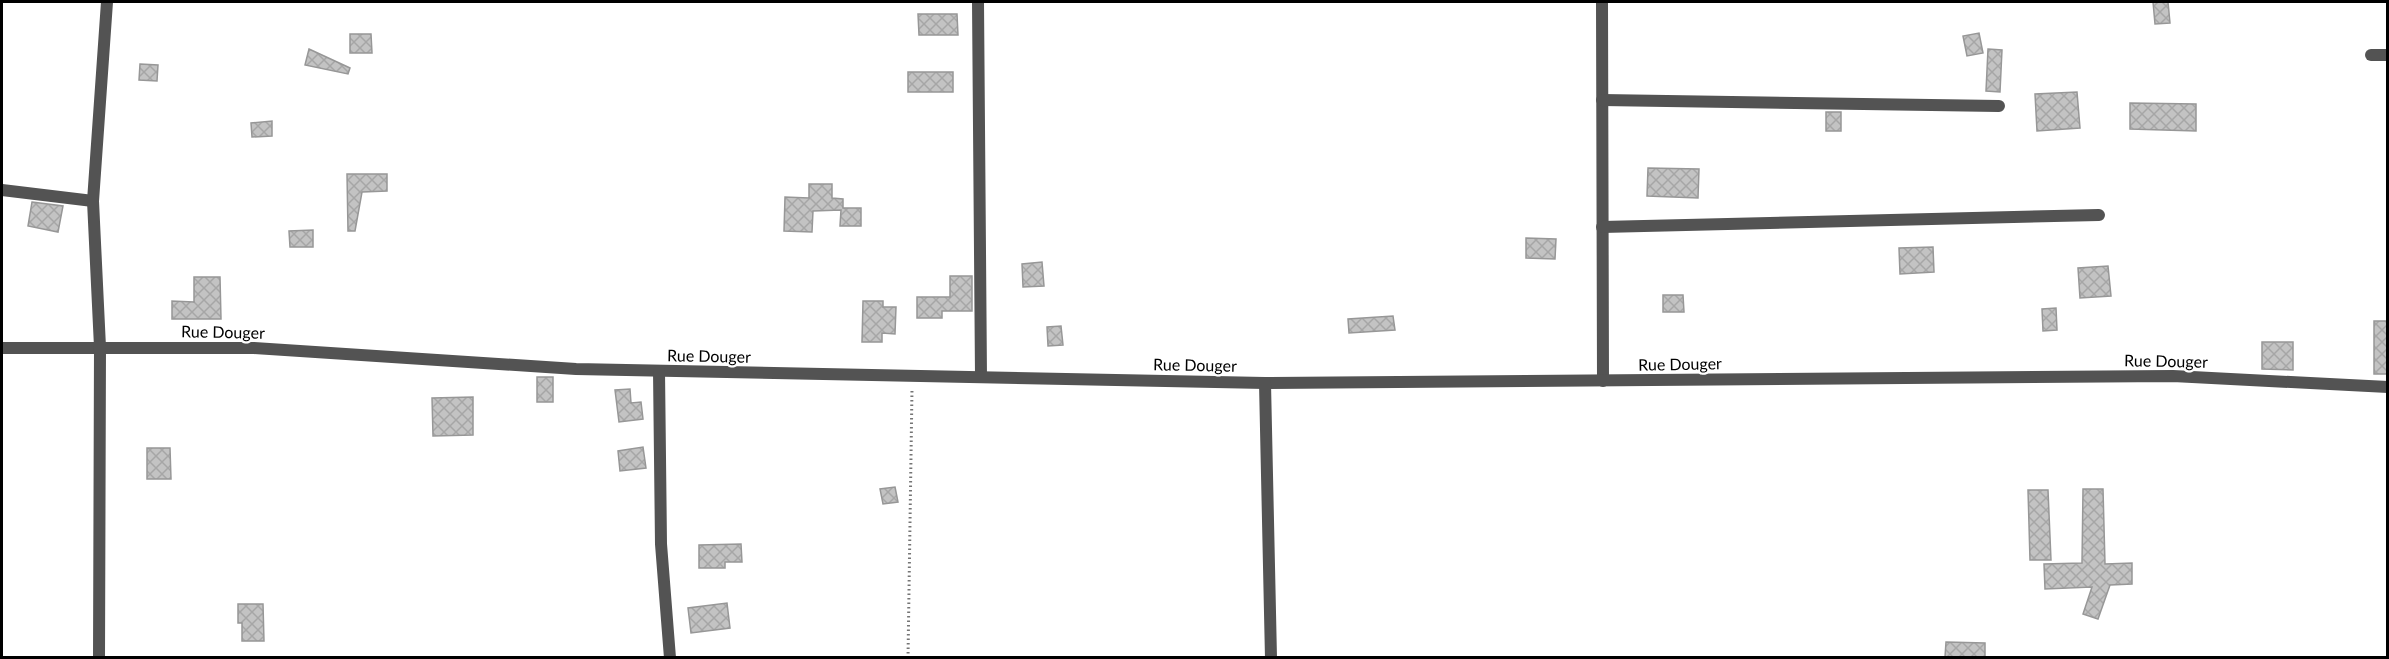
<svg xmlns="http://www.w3.org/2000/svg" width="2389" height="659" font-family="Lato,sans-serif">
	<style>
		.building { fill: url(#building-cross-hatch); stroke: #979797; stroke-width: 1.5 }
		.lines { fill: none; stroke-linecap: round; stroke-linejoin: round }
		.path { stroke: #757575; stroke-width: 3; stroke-dasharray: 1.5 3; stroke-linecap: butt }
		.minor { stroke: #535353; stroke-width: 12 }
		.labels { text-anchor: middle; stroke-width: 4.5; stroke-linejoin: round; paint-order: stroke }
		.street-label { font-size: 16px; fill: #000; stroke: #fff }
	</style>
	<defs>
		<pattern id="building-cross-hatch" width="8" height="8" patternUnits="userSpaceOnUse" patternTransform="scale(1.5)"><rect width="8" height="8" fill="#c3c3c3"/><path d="M0 0l8 8M0 8l8-8" fill="none" stroke="#a6a6a6"/></pattern>
	</defs>
	<rect width="100%" height="100%" fill="#fff"/>
	<g class="building">
		<polygon points="2153,2 2168,2 2170,23 2155,24"/>
		<polygon points="918,14 957,14 958,35 919,35"/>
		<polygon points="1979,33 1983,53 1967,56 1963,36"/>
		<polygon points="350,34 371,34 372,53 350,53"/>
		<polygon points="309,49 350,68 348,74 305,65"/>
		<polygon points="1988,49 2002,50 2000,92 1986,91"/>
		<polygon points="140,64 158,65 157,81 139,80"/>
		<rect x="908" y="72" width="45" height="20"/>
		<polygon points="2077,92 2080,128 2037,131 2035,94"/>
		<polygon points="2130,103 2196,104 2196,131 2130,129"/>
		<rect x="1826" y="112" width="15" height="19"/>
		<polygon points="272,121 272,136 252,137 251,123"/>
		<polygon points="1648,168 1699,169 1698,198 1647,196"/>
		<polygon points="347,174 387,174 387,191 362,192 355,231 348,231"/>
		<polygon points="809,184 832,184 832,198 843,199 843,208 861,208 861,226 840,226 841,210 813,211 812,232 784,231 785,197 809,198"/>
		<polygon points="32,202 63,206 58,232 28,226"/>
		<polygon points="313,230 313,247 290,247 289,231"/>
		<polygon points="1526,238 1556,239 1555,259 1526,258"/>
		<polygon points="1933,247 1934,272 1900,274 1899,248"/>
		<polygon points="1042,262 1044,286 1023,287 1022,264"/>
		<polygon points="2108,266 2111,296 2080,298 2078,268"/>
		<polygon points="950,276 972,276 972,311 942,311 942,318 917,318 917,297 950,297"/>
		<polygon points="194,277 220,277 221,319 172,319 172,301 194,302"/>
		<polygon points="1663,295 1683,295 1684,312 1663,312"/>
		<polygon points="863,301 883,301 883,307 896,307 895,334 882,333 882,342 862,342"/>
		<polygon points="2056,308 2057,330 2043,331 2042,309"/>
		<polygon points="1393,316 1395,330 1349,333 1348,319"/>
		<rect x="2374" y="321" width="14" height="53"/>
		<polygon points="1061,326 1063,345 1048,346 1047,327"/>
		<polygon points="2262,342 2293,342 2293,370 2262,369"/>
		<rect x="537" y="377" width="16" height="25"/>
		<polygon points="630,389 631,403 641,402 643,419 619,422 615,390"/>
		<polygon points="473,397 473,435 433,436 432,398"/>
		<polygon points="643,447 646,468 620,471 618,451"/>
		<polygon points="147,448 170,448 171,479 147,479"/>
		<polygon points="895,487 898,502 883,504 880,489"/>
		<polygon points="2083,489 2103,489 2105,564 2132,563 2132,584 2110,585 2098,619 2083,614 2092,587 2045,589 2044,564 2082,563"/>
		<polygon points="2028,490 2048,490 2051,560 2030,560"/>
		<polygon points="741,544 742,562 725,562 725,568 699,568 699,545"/>
		<polygon points="727,603 730,628 691,633 688,608"/>
		<polygon points="238,604 263,604 264,641 242,641 242,623 238,623"/>
		<polygon points="1946,642 1985,643 1985,657 1945,657"/>
	</g>
	<g class="lines">
		<polyline class="path" points="908,658 912,389"/>
		<g class="minor">
			<polyline points="978,2 981,377"/>
			<polyline points="1602,2 1603,381"/>
			<polyline points="2371,55 2388,55"/>
			<polyline points="1602,100 1999,106"/>
			<polyline points="2,190 93,201"/>
			<polyline points="1602,227 2099,215"/>
			<polyline points="2,348 254,348 576,369 1265,383 2173,376 2388,387"/>
			<polyline points="659,371 661,544 670,658"/>
			<polyline points="1265,383 1271,658"/>
			<polyline points="99,658 100,347 93,201 107,2"/>
		</g>
	</g>
	<g class="labels">
		<g class="street-label">
			<text transform="translate(223 332) rotate(1)" y="6">Rue Douger</text>
			<text transform="translate(709 356) rotate(1)" y="6">Rue Douger</text>
			<text transform="translate(2166 361) rotate(1)" y="6">Rue Douger</text>
			<text transform="translate(1680 364) rotate(-1)" y="6">Rue Douger</text>
			<text transform="translate(1195 365) rotate(1)" y="6">Rue Douger</text>
		</g>
	</g>
	<rect width="2389" height="659" fill="none" stroke="#000000" stroke-width="6"/>
</svg>
